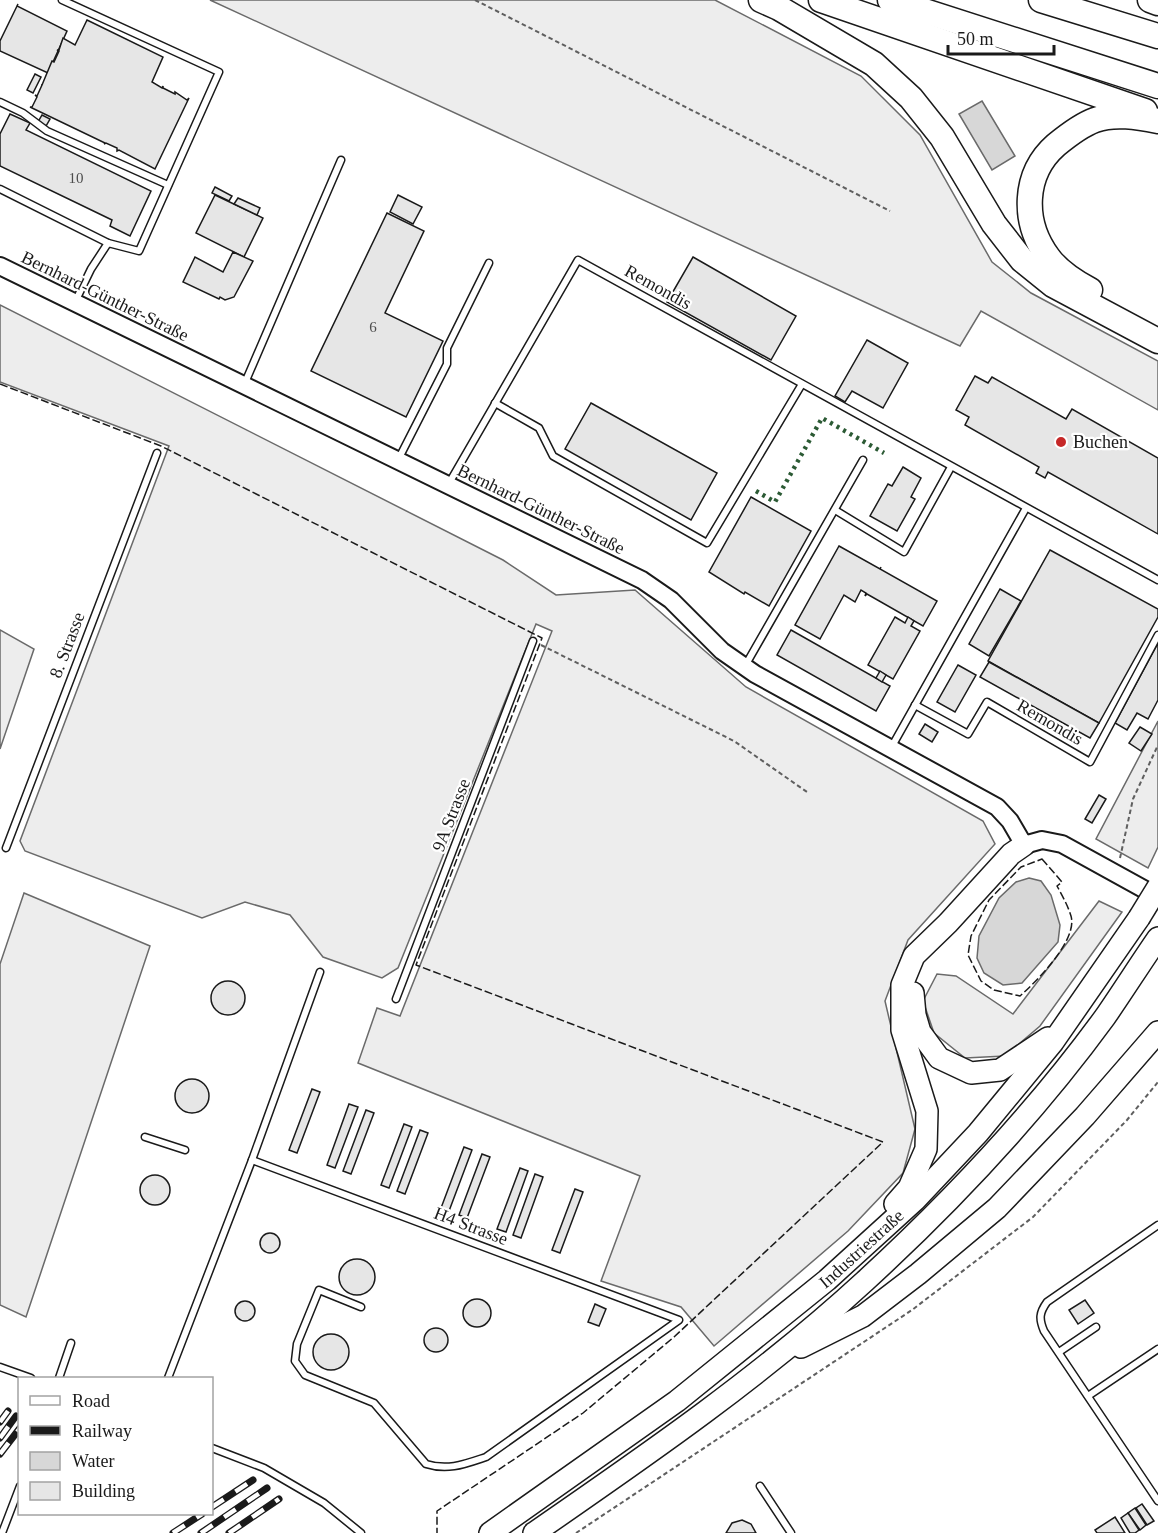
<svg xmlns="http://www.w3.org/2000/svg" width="1158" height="1533" font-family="'Times New Roman',serif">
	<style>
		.built { fill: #ededed; stroke: #6a6a6a; stroke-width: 1.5 }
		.water { fill: #d7d7d7; stroke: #6a6a6a; stroke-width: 1.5 }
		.building { fill: #e6e6e6; stroke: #1a1a1a; stroke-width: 1.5 }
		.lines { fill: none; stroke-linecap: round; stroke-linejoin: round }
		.service-casing { stroke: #1a1a1a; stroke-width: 9 }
		.tertiary-casing { stroke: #1a1a1a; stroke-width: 20 }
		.trunk-casing { stroke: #1a1a1a; stroke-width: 24 }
		.motorway-casing { stroke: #1a1a1a; stroke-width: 27 }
		.path { stroke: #5f5f5f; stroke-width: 2; stroke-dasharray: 4.5 3; stroke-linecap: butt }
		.service { stroke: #fff; stroke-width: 6 }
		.tertiary { stroke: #fff; stroke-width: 16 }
		.trunk { stroke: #fff; stroke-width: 21 }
		.motorway { stroke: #fff; stroke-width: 24 }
		.rail-casing { stroke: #1a1a1a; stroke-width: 7 }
		.rail { stroke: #fff; stroke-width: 4.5; stroke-dasharray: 14; stroke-linecap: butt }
		.trunk-bridge-casing { stroke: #1a1a1a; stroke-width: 24; stroke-linecap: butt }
		.trunk-bridge { stroke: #fff; stroke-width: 21 }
		.hedge { stroke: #2b5a34; stroke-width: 4.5; stroke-dasharray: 3 4.5; stroke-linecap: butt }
		.fence { stroke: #1a1a1a; stroke-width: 1.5; stroke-dasharray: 8 3; stroke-linecap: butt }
		.poi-dot { fill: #c62828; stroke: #fff; stroke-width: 2 }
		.labels { text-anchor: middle; stroke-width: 4.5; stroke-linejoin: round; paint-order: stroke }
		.number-label { font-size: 15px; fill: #4d4d4d }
		.street-label { font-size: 18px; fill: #1a1a1a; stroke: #fff }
		.poi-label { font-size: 18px; fill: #1a1a1a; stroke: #fff; text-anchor: start }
	</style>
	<rect width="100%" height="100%" fill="#fff"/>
	<g class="built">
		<polygon points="210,0 715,0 861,76 920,135 992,262 1031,293 1158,361 1158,410 981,311 960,346"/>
		<polygon points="0,305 503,560 556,595 635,590 746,687 983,821 995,844 908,940 885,1001 915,1129 903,1173 848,1231 714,1346 681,1307 601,1281 640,1176 358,1063 377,1008 400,1016 552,631 536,624 398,968 382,978 323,957 290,915 245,902 202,918 25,851 20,841 169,446 0,382"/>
		<polygon points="0,630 34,649 0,749"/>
		<polygon points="1158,721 1158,847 1148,868 1096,839"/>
		<polygon points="24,893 150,946 26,1317 0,1305 0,964"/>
		<polygon points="1099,901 1122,912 1040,1026 1005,1056 965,1058 934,1033 923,1001 937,974 956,976 1013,1014"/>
	</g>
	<g class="water">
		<polygon points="982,101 1015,156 992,170 959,114"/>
		<polygon points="1029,878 1041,881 1051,895 1060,925 1058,942 1022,983 1003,985 984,973 977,958 979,936 999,898 1016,882"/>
	</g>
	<g class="building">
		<polygon points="18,4 17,6 67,31 48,73 0,51 0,41"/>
		<polygon points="87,20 163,57 152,82 162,88 163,86 163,88 175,94 175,92 187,100 189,98 155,169 119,150 117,151 117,148 106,143 104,144 105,143 30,107 32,107 37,97 35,95 37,96 42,85 41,85 42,85 52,61 54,62 59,51 57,50 59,50 63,38 75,45"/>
		<polygon points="35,74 41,77 33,93 27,90"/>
		<polygon points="10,114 30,123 26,130 151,191 130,236 110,226 112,220 0,166 0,134"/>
		<polygon points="42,115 50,119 46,126 38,122"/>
		<polygon points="215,187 232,196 229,201 212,193"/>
		<polygon points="215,195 263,218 244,257 196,233"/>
		<polygon points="398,195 422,207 413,224 390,212"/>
		<polygon points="238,198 260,208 257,215 234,204"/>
		<polygon points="387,213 424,231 385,313 443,341 406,417 311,371"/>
		<polygon points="233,252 253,261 234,297 225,300 220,297 219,299 183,282 195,257 223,272"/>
		<polygon points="693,257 796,316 771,360 667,302"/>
		<polygon points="867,340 908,363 883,408 852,391 845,402 835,396"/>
		<polygon points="975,376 988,383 992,377 1066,419 1072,409 1158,458 1158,534 1048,472 1045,478 1036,473 1039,467 965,425 969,417 956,410"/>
		<polygon points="591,403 717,473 691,520 565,449"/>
		<polygon points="903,467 921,478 911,497 915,499 897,531 870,516 888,484 892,486"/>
		<polygon points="751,497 811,531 769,606 745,592 744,594 709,572"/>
		<polygon points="839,546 880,569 881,567 880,569 937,601 923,626 867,594 865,596 866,593 861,590 855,602 844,595 820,639 795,625"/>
		<polygon points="1050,550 1158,609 1158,617 1099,723 988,661"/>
		<polygon points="1000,589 1021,601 989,656 969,644"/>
		<polygon points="895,617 905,623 908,617 914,621 911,626 920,631 893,679 868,665"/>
		<polygon points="791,630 890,686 876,711 777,655"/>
		<polygon points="1158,643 1158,700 1148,719 1137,713 1127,730 1115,723"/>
		<polygon points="989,662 1099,723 1090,738 980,677"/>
		<polygon points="958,665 976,675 955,712 937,702"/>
		<polygon points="880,671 886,675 882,682 876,678"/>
		<polygon points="925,724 938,732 932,742 919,734"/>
		<polygon points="1140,727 1152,734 1141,751 1129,743"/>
		<polygon points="1099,795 1106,799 1092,823 1085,819"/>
		<circle cx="228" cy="998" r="17"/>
		<circle cx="192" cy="1096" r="17"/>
		<polygon points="312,1089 320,1092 297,1153 289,1150"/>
		<polygon points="349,1104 358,1107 335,1168 327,1165"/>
		<polygon points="366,1110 374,1113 351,1174 343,1171"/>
		<polygon points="404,1124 412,1127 389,1188 381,1185"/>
		<polygon points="420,1130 428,1133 405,1194 397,1191"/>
		<polygon points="464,1147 472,1150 449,1211 441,1208"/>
		<polygon points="482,1154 490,1157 467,1218 459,1215"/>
		<polygon points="520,1168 528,1171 506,1232 497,1229"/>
		<polygon points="535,1174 543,1177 521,1238 513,1235"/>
		<circle cx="155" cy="1190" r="15"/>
		<polygon points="575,1189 583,1192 560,1253 552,1250"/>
		<circle cx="270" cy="1243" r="10"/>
		<circle cx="357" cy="1277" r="18"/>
		<circle cx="477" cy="1313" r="14"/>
		<polygon points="1085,1300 1094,1313 1078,1324 1069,1310"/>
		<circle cx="245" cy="1311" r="10"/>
		<polygon points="595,1304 606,1309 599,1326 588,1322"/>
		<circle cx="436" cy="1340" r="12"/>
		<circle cx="331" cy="1352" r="18"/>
		<polygon points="1142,1504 1154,1521 1147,1525 1136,1508"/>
		<polygon points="1135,1508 1146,1525 1140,1530 1128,1513"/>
		<polygon points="1128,1513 1139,1530 1135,1533 1130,1533 1121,1518"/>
		<polygon points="1115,1517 1125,1533 1097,1533 1095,1530"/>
		<polygon points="742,1520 751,1524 756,1533 726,1533 732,1523"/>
	</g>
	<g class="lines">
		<defs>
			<g id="service">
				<polyline points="62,0 219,72 139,251 108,243 91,269 75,302"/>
				<polyline points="0,102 23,113 47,131 168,185"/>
				<polyline points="0,189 108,243"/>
				<polyline points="244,385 341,160"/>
				<polyline points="495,403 539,428 553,456 707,543 802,384"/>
				<polyline points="398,460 447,364 447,348 489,263"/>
				<polyline points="448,485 578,260 1158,580"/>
				<polyline points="835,510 904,552 951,467"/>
				<polyline points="745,666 863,460"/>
				<polyline points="915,705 968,734 987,702 1090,762 1158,635"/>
				<polyline points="891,748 1026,508"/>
				<polyline points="6,848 157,453"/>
				<polyline points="396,999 533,641"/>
				<polyline points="145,1137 185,1150"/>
				<path d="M 252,1160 L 679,1320 L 486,1457 C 465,1464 448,1471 426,1464 L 374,1403 L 305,1375 L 295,1361 L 297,1344 L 319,1290 L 361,1307"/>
				<path d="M 1158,1225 L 1047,1302 C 1039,1313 1039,1319 1044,1331 L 1158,1501"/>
				<polyline points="1059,1352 1096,1327"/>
				<polyline points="0,1367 31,1378"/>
				<polyline points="59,1378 71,1343"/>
				<polyline points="168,1378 252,1160 320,972"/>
				<polyline points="1088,1396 1158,1349"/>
				<polyline points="212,1448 264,1468 324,1503 361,1533"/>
				<polyline points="760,1486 791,1533"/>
				<polyline points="2,1533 20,1486"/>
			</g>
			<polyline id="tertiary" points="0,266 642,580 671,600 722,651 755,674 997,807 1010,821 1024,845 1042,840 1062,844 1158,897"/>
			<g id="trunk">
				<polyline points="913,993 915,1015 920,1032 939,1058 971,1073 1000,1070 1048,1038"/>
				<polyline points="895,1204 909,1188 926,1149 927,1111 902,1030 902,985 914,956 948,923 1011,854 1024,845"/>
				<polyline points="801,1347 863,1316 918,1274 997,1208 1085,1116 1158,1032"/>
				<path id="s1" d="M 490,1533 L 677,1401 L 827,1280 L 915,1200 L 978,1133 L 1053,1042 L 1139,918"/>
				<path d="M 534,1533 C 647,1455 763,1375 865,1281 C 952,1201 1035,1113 1105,1017 C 1123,991 1140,964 1158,938"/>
			</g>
			<g id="motorway">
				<polyline points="761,0 779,8 874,64 911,98 942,137 994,224 1022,260 1053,285 1158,341"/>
				<polyline points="821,0 1145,111"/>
				<polyline points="890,0 1158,86"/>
				<polyline points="1041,0 1158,36"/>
				<polyline points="1150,0 1158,3"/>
				<path d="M 1090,290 C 1075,282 1058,271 1048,257 C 1022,222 1023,174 1056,145 C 1067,136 1081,125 1095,120 C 1114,113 1138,117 1158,121"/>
			</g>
		</defs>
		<use href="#service" class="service-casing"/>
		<use href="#tertiary" class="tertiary-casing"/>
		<use href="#trunk" class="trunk-casing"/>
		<use href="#motorway" class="motorway-casing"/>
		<g class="path">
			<polyline points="475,0 890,211"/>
			<polyline points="541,645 734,741 807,792"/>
			<polyline points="1120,858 1133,799 1158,745"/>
			<polyline points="576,1533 912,1310 1033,1217 1127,1120 1158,1082"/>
		</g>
		<use href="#service" class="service"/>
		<use href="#tertiary" class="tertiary"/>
		<use href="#trunk" class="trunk"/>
		<use href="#motorway" class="motorway"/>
		<defs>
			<g id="rail">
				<polyline points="0,1422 8,1411"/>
				<polyline points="0,1438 16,1416"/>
				<polyline points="0,1454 20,1428"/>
				<polyline points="212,1507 253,1480"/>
				<polyline points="173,1533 202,1514"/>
				<polyline points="201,1533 267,1488"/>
				<polyline points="229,1533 279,1499"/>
			</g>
		</defs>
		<use href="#rail" class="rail-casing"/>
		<use href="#rail" class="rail"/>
		<defs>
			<polyline id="trunk-bridge" points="1139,918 1158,887"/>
		</defs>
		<use href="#trunk-bridge" class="trunk-bridge-casing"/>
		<use href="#trunk-bridge" class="trunk-bridge"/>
		<polyline class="hedge" points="756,491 775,502 822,418 884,453"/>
		<g class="fence">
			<polyline points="0,384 161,446 542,638 416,965 883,1142 674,1337 583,1413 437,1511 437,1533"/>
			<path d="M 1042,859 L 1062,882 L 1057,886 C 1062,895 1068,906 1071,916 C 1078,940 1037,981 1020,996 L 994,990 L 981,981 L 968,955 L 971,936 L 989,900 L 1021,867 Z"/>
		</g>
	</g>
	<circle class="poi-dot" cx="1061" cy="442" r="6"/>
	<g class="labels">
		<g class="number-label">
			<text x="76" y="183">10</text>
			<text x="373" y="332">6</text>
		</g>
		<g class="street-label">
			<text transform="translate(658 287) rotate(29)" y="6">Remondis</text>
			<text transform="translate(105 296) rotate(26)" y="6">Bernhard-Günther-Straße</text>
			<text transform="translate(541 509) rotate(26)" y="6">Bernhard-Günther-Straße</text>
			<text transform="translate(67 645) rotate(-69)" y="6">8. Strasse</text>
			<text transform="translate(1050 722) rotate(30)" y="6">Remondis</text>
			<text transform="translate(451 815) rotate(-69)" y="6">9A Strasse</text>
			<text transform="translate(471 1226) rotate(21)" y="6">H4 Strasse</text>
			<text dy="6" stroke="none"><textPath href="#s1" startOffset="468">Industriestraße</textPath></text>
		</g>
		<g class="poi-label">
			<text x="1073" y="448">Buchen</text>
		</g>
	</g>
	<rect x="18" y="1377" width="195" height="138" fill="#ffffff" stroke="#a3a3a3" stroke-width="1.5"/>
	<rect x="30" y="1396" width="30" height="9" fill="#ffffff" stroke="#a3a3a3" stroke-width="1.5"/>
	<text x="72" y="1407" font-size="18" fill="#1a1a1a">Road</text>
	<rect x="30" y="1426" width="30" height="9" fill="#1a1a1a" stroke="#a3a3a3" stroke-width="1.5"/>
	<text x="72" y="1437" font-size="18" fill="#1a1a1a">Railway</text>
	<rect x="30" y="1452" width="30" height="18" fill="#d7d7d7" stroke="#a3a3a3" stroke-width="1.5"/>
	<text x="72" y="1467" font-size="18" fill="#1a1a1a">Water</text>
	<rect x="30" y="1482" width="30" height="18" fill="#e6e6e6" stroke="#a3a3a3" stroke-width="1.5"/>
	<text x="72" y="1497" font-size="18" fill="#1a1a1a">Building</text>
	<path d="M948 45v9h106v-9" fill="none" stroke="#1a1a1a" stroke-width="3"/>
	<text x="957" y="45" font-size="18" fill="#1a1a1a" stroke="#ffffff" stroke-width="4.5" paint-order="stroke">50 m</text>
</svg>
